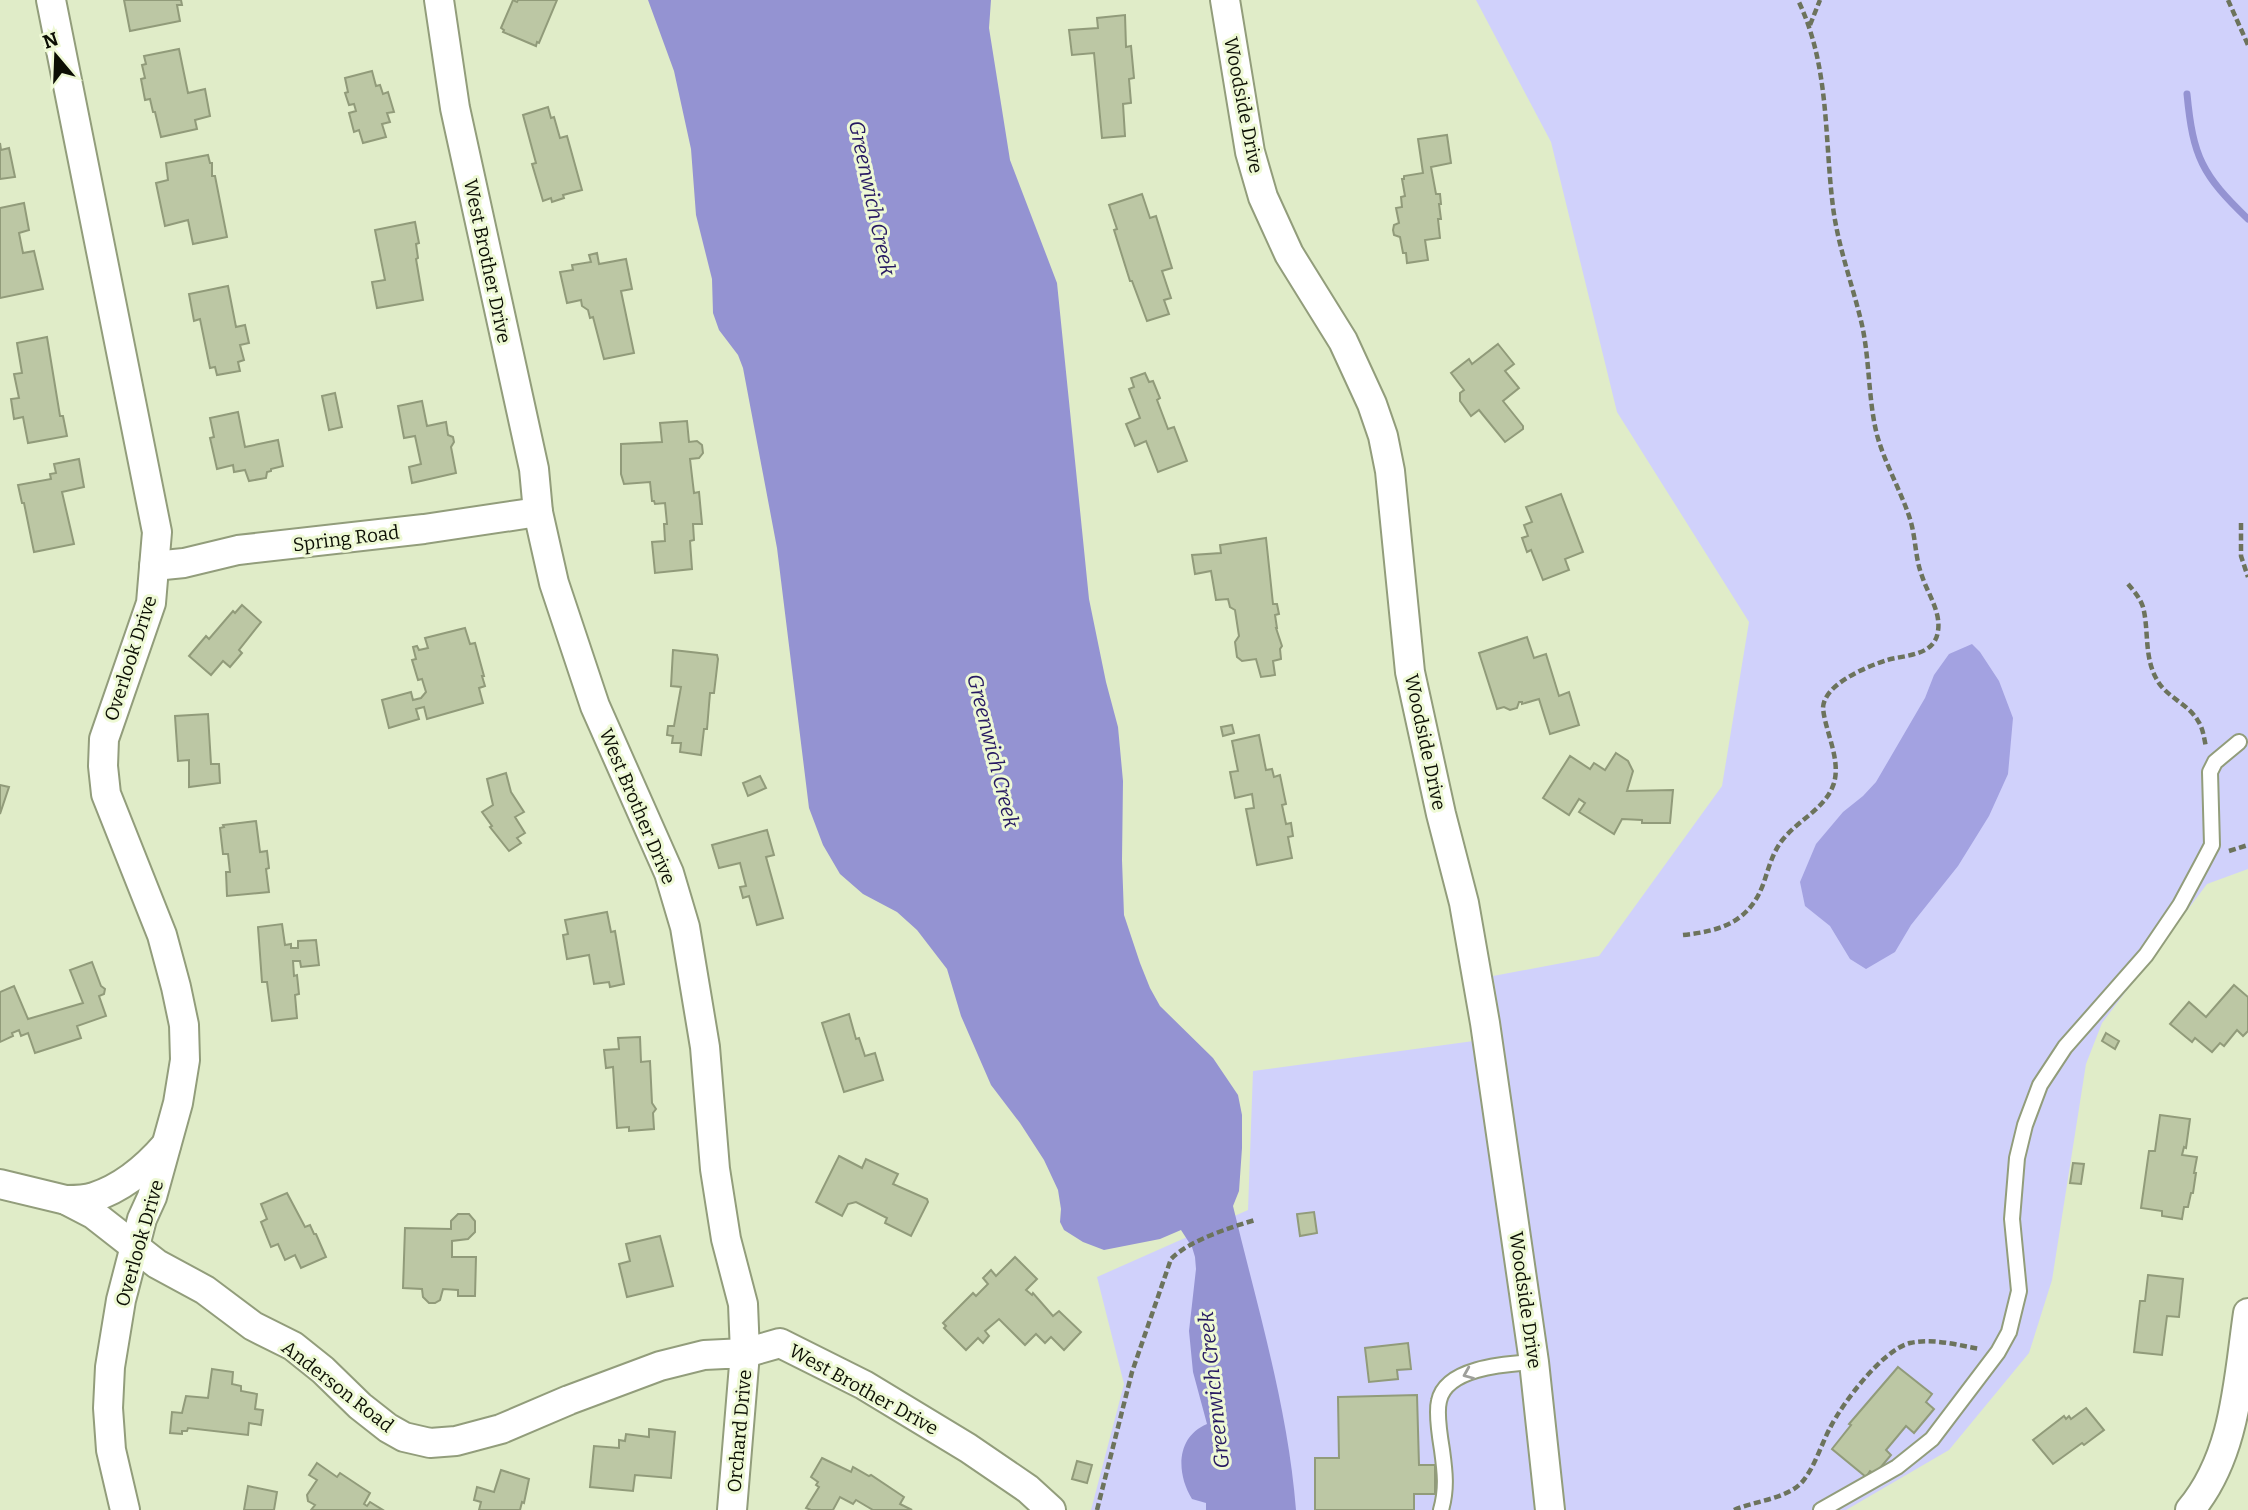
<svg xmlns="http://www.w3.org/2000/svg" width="2248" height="1510" font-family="Bitter,serif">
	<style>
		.green { fill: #d0d1fb }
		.forest { fill: #a3a2e1 }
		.water { fill: #9493d2 }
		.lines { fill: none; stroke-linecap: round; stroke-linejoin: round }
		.stream { stroke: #9493d2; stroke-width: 7 }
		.building { fill: #bcc7a4; stroke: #919b7a; stroke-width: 2 }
		.lane-casing { stroke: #929d7b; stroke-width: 18 }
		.street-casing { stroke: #929d7b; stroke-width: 32 }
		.path { stroke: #6c735c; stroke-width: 4.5; stroke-dasharray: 7 3.5; stroke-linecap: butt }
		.lane { stroke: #fff; stroke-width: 14 }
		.street { stroke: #fff; stroke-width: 28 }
		.oneway { stroke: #9e9f9b }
		.labels { text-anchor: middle; stroke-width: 6; stroke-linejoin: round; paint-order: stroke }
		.street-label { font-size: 19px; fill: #0c0f04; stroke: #eef9d5 }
		.water-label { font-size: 21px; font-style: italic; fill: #261861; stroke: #eef9d5 }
	</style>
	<rect width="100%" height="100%" fill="#e0ecc8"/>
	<polygon class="green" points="1476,0 2248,0 2248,869 2207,884 2102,1023 2086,1064 2052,1280 2029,1353 1949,1450 1846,1510 1091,1510 1124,1384 1097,1277 1248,1210 1253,1071 1503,1037 1493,976 1599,956 1722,786 1749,622 1617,412 1551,142"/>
	<polygon class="forest" points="1972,644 1980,652 1999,681 2013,718 2008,774 1989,816 1958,866 1911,925 1895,952 1866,969 1850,959 1830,926 1805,906 1800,882 1816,844 1843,812 1863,796 1876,782 1925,698 1934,675 1949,654"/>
	<path class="water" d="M 648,0 L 991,0 L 989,28 L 1010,160 L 1057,283 L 1089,599 L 1106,682 L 1118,727 L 1123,781 L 1122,860 L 1124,915 L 1140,963 L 1150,988 L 1160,1006 L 1213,1058 L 1238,1095 L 1242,1115 L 1242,1148 L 1239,1191 L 1233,1206 C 1257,1306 1288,1407 1296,1510 L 1206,1510 L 1206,1503 L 1192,1499 C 1176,1473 1176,1437 1207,1424 L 1193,1372 L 1189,1331 L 1196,1269 L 1195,1257 L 1192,1247 L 1181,1230 L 1160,1239 L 1104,1250 L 1083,1242 L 1064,1230 L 1060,1222 L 1061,1209 L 1058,1190 L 1044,1160 L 1020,1123 L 991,1085 L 961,1016 L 947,969 L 917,930 L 897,912 L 863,894 L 840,874 L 823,845 L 809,808 L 777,548 L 743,368 L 738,355 L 719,330 L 713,313 L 712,279 L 696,215 L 691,149 L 674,71 Z"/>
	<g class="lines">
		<path class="stream" d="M 2187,94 C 2193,157 2202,175 2248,219"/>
	</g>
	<g class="building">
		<polygon points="124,0 181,0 182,5 177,5 180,21 130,31"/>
		<polygon points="513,0 517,2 518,0 557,0 539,43 537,42 536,46 503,32 504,30 501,28"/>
		<polygon points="1125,15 1126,47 1131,46 1134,78 1129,79 1131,103 1123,104 1125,136 1102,138 1094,53 1072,55 1069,30 1098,28 1097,18"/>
		<polygon points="179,49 188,93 205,89 210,116 195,120 197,129 161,137 155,112 153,112 150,99 145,100 141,79 145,78 142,65 146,64 144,56"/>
		<polygon points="372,71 376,86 380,85 383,94 388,92 394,112 387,113 390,122 382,124 386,137 363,143 359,130 354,132 349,113 356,111 354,104 349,105 345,93 348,92 345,78"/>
		<polygon points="548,107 551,118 554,117 560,138 567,136 582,190 563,195 564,198 552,202 551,198 543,201 532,164 536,163 523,115"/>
		<polygon points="1447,135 1451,163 1431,167 1436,194 1440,194 1441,204 1439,204 1441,219 1438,219 1440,238 1425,240 1428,260 1407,263 1406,253 1403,253 1400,237 1394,235 1393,230 1394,225 1399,223 1396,208 1402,207 1401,197 1405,196 1402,179 1404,179 1404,176 1423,173 1418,139"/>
		<polygon points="0,143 1,150 9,148 15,177 0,179"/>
		<polygon points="208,155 210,163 212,163 212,176 215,176 227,237 193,244 188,220 165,226 156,183 168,180 166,163"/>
		<polygon points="1142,194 1150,218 1156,216 1172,268 1162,271 1171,298 1164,300 1169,314 1147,321 1132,281 1130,281 1114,230 1117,229 1109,205"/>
		<polygon points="24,203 29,230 19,233 23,253 34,251 43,289 0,298 0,208"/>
		<polygon points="415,222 419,243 416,244 418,258 416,259 423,300 377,308 372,282 385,280 375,230"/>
		<polygon points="597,253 599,264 626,259 632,289 621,291 634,353 604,359 593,317 590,318 588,310 582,306 581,300 567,303 560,272 573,270 572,265 591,262 589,255"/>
		<polygon points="228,286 236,327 245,325 249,343 240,345 244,360 238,362 240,371 217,375 215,367 210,368 200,319 194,321 189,294"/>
		<polygon points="47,337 60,416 63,416 67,436 28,443 23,417 14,419 11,399 19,398 14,374 22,373 17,343"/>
		<polygon points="1498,344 1514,364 1505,371 1519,388 1503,401 1523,426 1523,429 1505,442 1479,410 1471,416 1460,401 1460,393 1464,390 1451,373 1469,359 1472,364"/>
		<polygon points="1145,373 1149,382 1153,381 1160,398 1157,400 1168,429 1174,427 1187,461 1158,472 1146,441 1135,446 1126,424 1140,418 1129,389 1134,387 1131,378"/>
		<polygon points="335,393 342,427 329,430 322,396"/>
		<polygon points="422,401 427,426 446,422 448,435 453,437 454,442 451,447 456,473 412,483 409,467 421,464 415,436 404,438 398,406"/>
		<polygon points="238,412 245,447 278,440 283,466 271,469 271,471 267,472 266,478 249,481 245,470 234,472 233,465 217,469 210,438 214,437 210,418"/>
		<polygon points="687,421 689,442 697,441 702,445 703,453 699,458 690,459 694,493 699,492 702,524 693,524 694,540 690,541 692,569 655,573 652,542 665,541 664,524 667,524 665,503 655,504 654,501 652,501 650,482 624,484 621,474 621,444 662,442 660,423"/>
		<polygon points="79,459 84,487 62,492 74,544 34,552 24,503 22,503 18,485 51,479 50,474 56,473 54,464"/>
		<polygon points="1561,494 1583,552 1565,559 1569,570 1543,580 1531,550 1527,552 1522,538 1528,536 1524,525 1532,522 1526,507"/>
		<polygon points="1266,538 1273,604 1277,604 1279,614 1275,615 1277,628 1276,628 1282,646 1280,649 1281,659 1273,661 1275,675 1261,677 1256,659 1242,661 1237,657 1235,642 1239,636 1235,610 1230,607 1228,599 1216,600 1211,571 1195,574 1192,555 1221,553 1220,545"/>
		<polygon points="242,605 261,622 239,650 242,653 230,667 223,661 211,675 189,656 206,636 209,639 233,611 235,613"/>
		<polygon points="465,628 470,644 475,643 484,676 482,676 485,686 479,688 483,703 427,719 424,707 416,709 419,719 389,728 382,700 411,692 413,700 421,698 426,692 422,679 418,680 412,660 416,659 413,647 417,646 419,650 428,648 425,638"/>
		<polygon points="1527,637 1534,658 1546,654 1559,696 1569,692 1579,725 1550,734 1539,699 1522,704 1522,702 1519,702 1517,708 1510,710 1504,707 1497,709 1479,653"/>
		<polygon points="673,650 717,655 718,659 714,693 710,693 707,729 704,729 701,755 680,752 681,743 672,743 673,736 667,735 668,726 674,726 681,687 671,686"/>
		<polygon points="208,714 211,764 219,764 220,783 189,787 189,760 178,761 175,716"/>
		<polygon points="1232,725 1234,733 1223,736 1221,727"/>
		<polygon points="1259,735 1266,770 1272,769 1274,777 1280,775 1286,804 1282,805 1286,824 1291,823 1293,836 1288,837 1292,858 1257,865 1246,809 1254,808 1252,794 1235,798 1230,772 1238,771 1232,741"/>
		<polygon points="1616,753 1628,761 1633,771 1627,791 1673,790 1670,823 1642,823 1642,820 1622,819 1614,834 1579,812 1585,803 1579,799 1569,815 1543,798 1570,756 1590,769 1594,763 1605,770"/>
		<polygon points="506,773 511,792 524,812 515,817 525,833 517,838 521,843 509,851 490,827 492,826 482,812 493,805 487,779"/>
		<polygon points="760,776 766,788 748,796 743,783"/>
		<polygon points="0,785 9,787 0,814"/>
		<polygon points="256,821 260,852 267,851 269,868 266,869 269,892 227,896 226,872 230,872 228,854 223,854 220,828 224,827 223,825"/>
		<polygon points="767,830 774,855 766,857 783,918 757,925 749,896 743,898 740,887 746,886 740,863 719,868 712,845"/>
		<polygon points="607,912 611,932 615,931 624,984 610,987 609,982 594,984 589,955 567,959 563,935 568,934 565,920"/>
		<polygon points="282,924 285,945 291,944 291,948 298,948 298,941 316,940 319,965 301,967 300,961 293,961 294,976 297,975 299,994 295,995 297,1018 272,1021 267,982 262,982 258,927"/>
		<polygon points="92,962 101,986 105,989 104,994 99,996 106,1016 77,1026 81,1038 35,1053 28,1033 21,1036 19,1030 12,1033 13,1036 0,1042 0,992 14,986 28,1019 83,1003 70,970"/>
		<polygon points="2234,985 2248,997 2248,1031 2243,1036 2237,1030 2224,1046 2220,1043 2212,1052 2195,1038 2192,1042 2170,1024 2189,1002 2206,1017"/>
		<polygon points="849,1014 856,1039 859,1038 865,1056 875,1053 883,1080 844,1092 822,1023"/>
		<polygon points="2106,1033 2119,1041 2115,1049 2102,1041"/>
		<polygon points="640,1037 641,1062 650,1061 652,1103 656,1109 653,1113 654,1129 629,1131 629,1127 617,1128 613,1067 606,1068 604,1050 619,1049 618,1038"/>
		<polygon points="2160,1115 2190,1119 2186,1148 2184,1147 2182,1155 2197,1157 2194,1173 2196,1173 2193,1193 2191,1193 2188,1207 2184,1207 2182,1219 2162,1216 2162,1211 2141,1208 2149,1151 2155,1151"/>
		<polygon points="839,1156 862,1168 866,1159 898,1174 893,1184 927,1199 928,1202 911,1236 885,1223 887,1218 856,1202 848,1204 842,1216 816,1202"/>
		<polygon points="2073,1163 2084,1164 2081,1184 2070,1183"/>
		<polygon points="287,1193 305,1227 310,1225 314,1234 316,1234 326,1257 301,1268 295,1255 285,1260 278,1244 271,1247 261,1222 267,1219 261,1204"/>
		<polygon points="1314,1212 1317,1233 1300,1236 1297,1214"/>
		<polygon points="458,1214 469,1214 475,1221 475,1232 468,1239 452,1241 452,1257 476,1257 475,1296 458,1296 458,1290 443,1289 440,1300 435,1303 429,1303 423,1297 422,1289 403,1288 405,1228 451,1229 451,1221"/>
		<polygon points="660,1236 673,1286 627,1297 619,1264 630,1261 626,1244"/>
		<polygon points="1015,1257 1037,1279 1026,1290 1032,1295 1033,1293 1053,1316 1059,1311 1081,1332 1064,1350 1051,1337 1045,1343 1036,1334 1025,1345 999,1319 985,1331 989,1336 983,1343 978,1338 966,1350 944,1328 946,1326 943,1323 973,1293 976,1296 988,1284 983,1278 991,1270 996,1276"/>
		<polygon points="2148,1275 2183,1279 2179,1317 2167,1316 2162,1355 2134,1352 2140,1301 2145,1301"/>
		<polygon points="1408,1343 1411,1369 1397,1370 1398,1379 1369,1382 1365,1348"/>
		<polygon points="1898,1367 1932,1394 1926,1402 1934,1409 1914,1433 1906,1426 1886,1450 1891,1455 1875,1474 1870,1471 1866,1477 1832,1449 1851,1425 1849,1424"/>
		<polygon points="212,1369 233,1372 232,1384 241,1386 241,1391 257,1394 255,1409 263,1410 261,1425 249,1423 248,1435 188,1428 187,1431 182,1431 182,1434 170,1433 172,1412 182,1413 186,1396 208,1398"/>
		<polygon points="1417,1395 1419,1465 1435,1465 1435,1494 1414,1494 1414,1510 1315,1510 1315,1458 1339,1458 1338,1397"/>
		<polygon points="2086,1408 2104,1430 2084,1445 2082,1443 2053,1464 2033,1440 2064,1416 2066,1419 2069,1416 2071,1419"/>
		<polygon points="649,1429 675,1432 671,1478 635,1475 633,1491 590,1487 594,1446 619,1448 619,1440 625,1441 626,1434 649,1437"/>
		<polygon points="822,1458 851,1472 853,1467 869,1476 871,1475 904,1497 900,1504 912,1510 873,1510 856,1500 853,1504 840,1497 833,1510 811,1510 806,1508 819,1487 816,1485 818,1482 811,1477"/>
		<polygon points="1077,1461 1092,1465 1087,1483 1072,1479"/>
		<polygon points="317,1463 337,1477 340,1473 370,1493 364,1504 367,1506 370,1502 383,1510 311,1510 315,1505 308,1501 307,1495 317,1480 309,1475"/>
		<polygon points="501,1470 529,1479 524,1503 522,1502 520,1510 479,1510 481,1502 474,1500 477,1487 494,1492"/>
		<polygon points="248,1486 277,1492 274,1510 244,1510"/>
	</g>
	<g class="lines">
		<defs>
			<g id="lane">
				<path d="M 1441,1510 C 1447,1489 1445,1472 1442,1450 C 1440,1438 1436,1413 1439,1401 C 1446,1367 1507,1364 1534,1362"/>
				<polyline points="1821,1510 1897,1467 1932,1439 1998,1352 2009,1332 2019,1291 2012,1219 2017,1158 2025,1125 2040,1085 2065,1047 2146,955 2180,905 2202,864 2212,845 2210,772 2215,762 2239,742"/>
			</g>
			<g id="street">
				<polyline points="51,0 157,532 151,603 104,739 103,766 106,794 162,935 176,987 184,1025 185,1060 178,1103 152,1197 142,1219 121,1300 110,1367 108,1408 111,1450 125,1510"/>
				<polyline points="439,0 455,108 534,469 538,512 554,583 595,706 669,873 685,927 705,1047 715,1169 726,1239 743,1304 745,1353 780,1343 864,1385 968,1448 1028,1489 1051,1510"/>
				<polyline points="1225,0 1250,152 1263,197 1289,254 1343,341 1372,404 1383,436 1390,471 1410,672 1441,814 1464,903 1485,1023 1534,1362 1550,1510"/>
				<polyline points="154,566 184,563 238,550 424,529 538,512"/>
				<polyline points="0,1184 66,1200 93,1214 157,1264 205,1290 253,1326 293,1346 323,1370 360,1406 388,1428 404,1437 430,1443 456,1441 501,1429 569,1400 660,1366 704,1355 745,1353 732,1510"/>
				<path d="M 66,1200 C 75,1200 85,1200 94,1197 C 122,1188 147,1167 166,1145"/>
				<path d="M 2190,1510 C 2236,1455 2238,1381 2248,1313"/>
			</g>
		</defs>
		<use href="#lane" class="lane-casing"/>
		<use href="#street" class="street-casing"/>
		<g class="path">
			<polyline points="2228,0 2248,45"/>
			<polyline points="1810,25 1820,0"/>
			<polyline points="2241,523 2241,556 2248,577"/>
			<path d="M 2128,584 C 2134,591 2140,598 2143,607 C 2149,630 2144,656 2156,678 C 2165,697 2188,703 2198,721 C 2203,728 2204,738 2206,747"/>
			<polyline points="2229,851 2248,845"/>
			<path d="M 1683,935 C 1721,931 1750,922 1764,882 C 1769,867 1773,851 1784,838 C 1800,819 1826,808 1834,783 C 1841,759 1825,731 1823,708 C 1824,684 1866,667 1887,660 C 1905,655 1935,656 1938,631 C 1941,612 1928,594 1922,576 C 1915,558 1916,538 1910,519 C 1901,491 1885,464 1877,435 C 1868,399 1870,362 1862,325 C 1853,286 1838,247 1833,207 C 1824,136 1830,67 1798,0"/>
			<path d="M 1097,1510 L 1132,1372 L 1171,1259 C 1188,1241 1231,1227 1255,1220"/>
			<path d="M 1734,1510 C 1754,1501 1788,1499 1803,1481 C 1815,1466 1821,1445 1830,1428 C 1842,1404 1882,1350 1910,1343 C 1933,1338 1957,1345 1980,1349"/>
		</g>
		<use href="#lane" class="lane"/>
		<use href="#street" class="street"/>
	</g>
	<defs><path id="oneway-chevron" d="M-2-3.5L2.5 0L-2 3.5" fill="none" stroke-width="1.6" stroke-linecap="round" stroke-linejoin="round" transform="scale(1.75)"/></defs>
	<use class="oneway" href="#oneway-chevron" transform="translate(1468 1374) rotate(157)"/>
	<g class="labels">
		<g class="street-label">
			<text transform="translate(1244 105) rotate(79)" y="7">Woodside Drive</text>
			<text transform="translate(488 261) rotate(78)" y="7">West Brother Drive</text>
			<text transform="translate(346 538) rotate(-7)" y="7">Spring Road</text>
			<text transform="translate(130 658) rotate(-72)" y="7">Overlook Drive</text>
			<text transform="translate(1426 742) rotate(78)" y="7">Woodside Drive</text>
			<text transform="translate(638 806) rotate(67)" y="7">West Brother Drive</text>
			<text transform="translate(139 1243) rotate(-74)" y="7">Overlook Drive</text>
			<text transform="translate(1526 1300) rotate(82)" y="7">Woodside Drive</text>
			<text transform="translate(338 1386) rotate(38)" y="7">Anderson Road</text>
			<text transform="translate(864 1389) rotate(29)" y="7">West Brother Drive</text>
			<text transform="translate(739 1431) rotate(-85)" y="7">Orchard Drive</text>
		</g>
		<g class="water-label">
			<text transform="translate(872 198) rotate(78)" y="7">Greenwich Creek</text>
			<text transform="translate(993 751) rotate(76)" y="7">Greenwich Creek</text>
			<text transform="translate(1214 1390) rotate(-96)" y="7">Greenwich Creek</text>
		</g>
	</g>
	<g transform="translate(56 56) rotate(341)" stroke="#eef9d5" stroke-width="5" paint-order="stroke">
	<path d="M0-5L12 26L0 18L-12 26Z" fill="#0c0f04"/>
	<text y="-10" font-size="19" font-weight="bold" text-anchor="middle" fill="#0c0f04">N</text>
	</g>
</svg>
